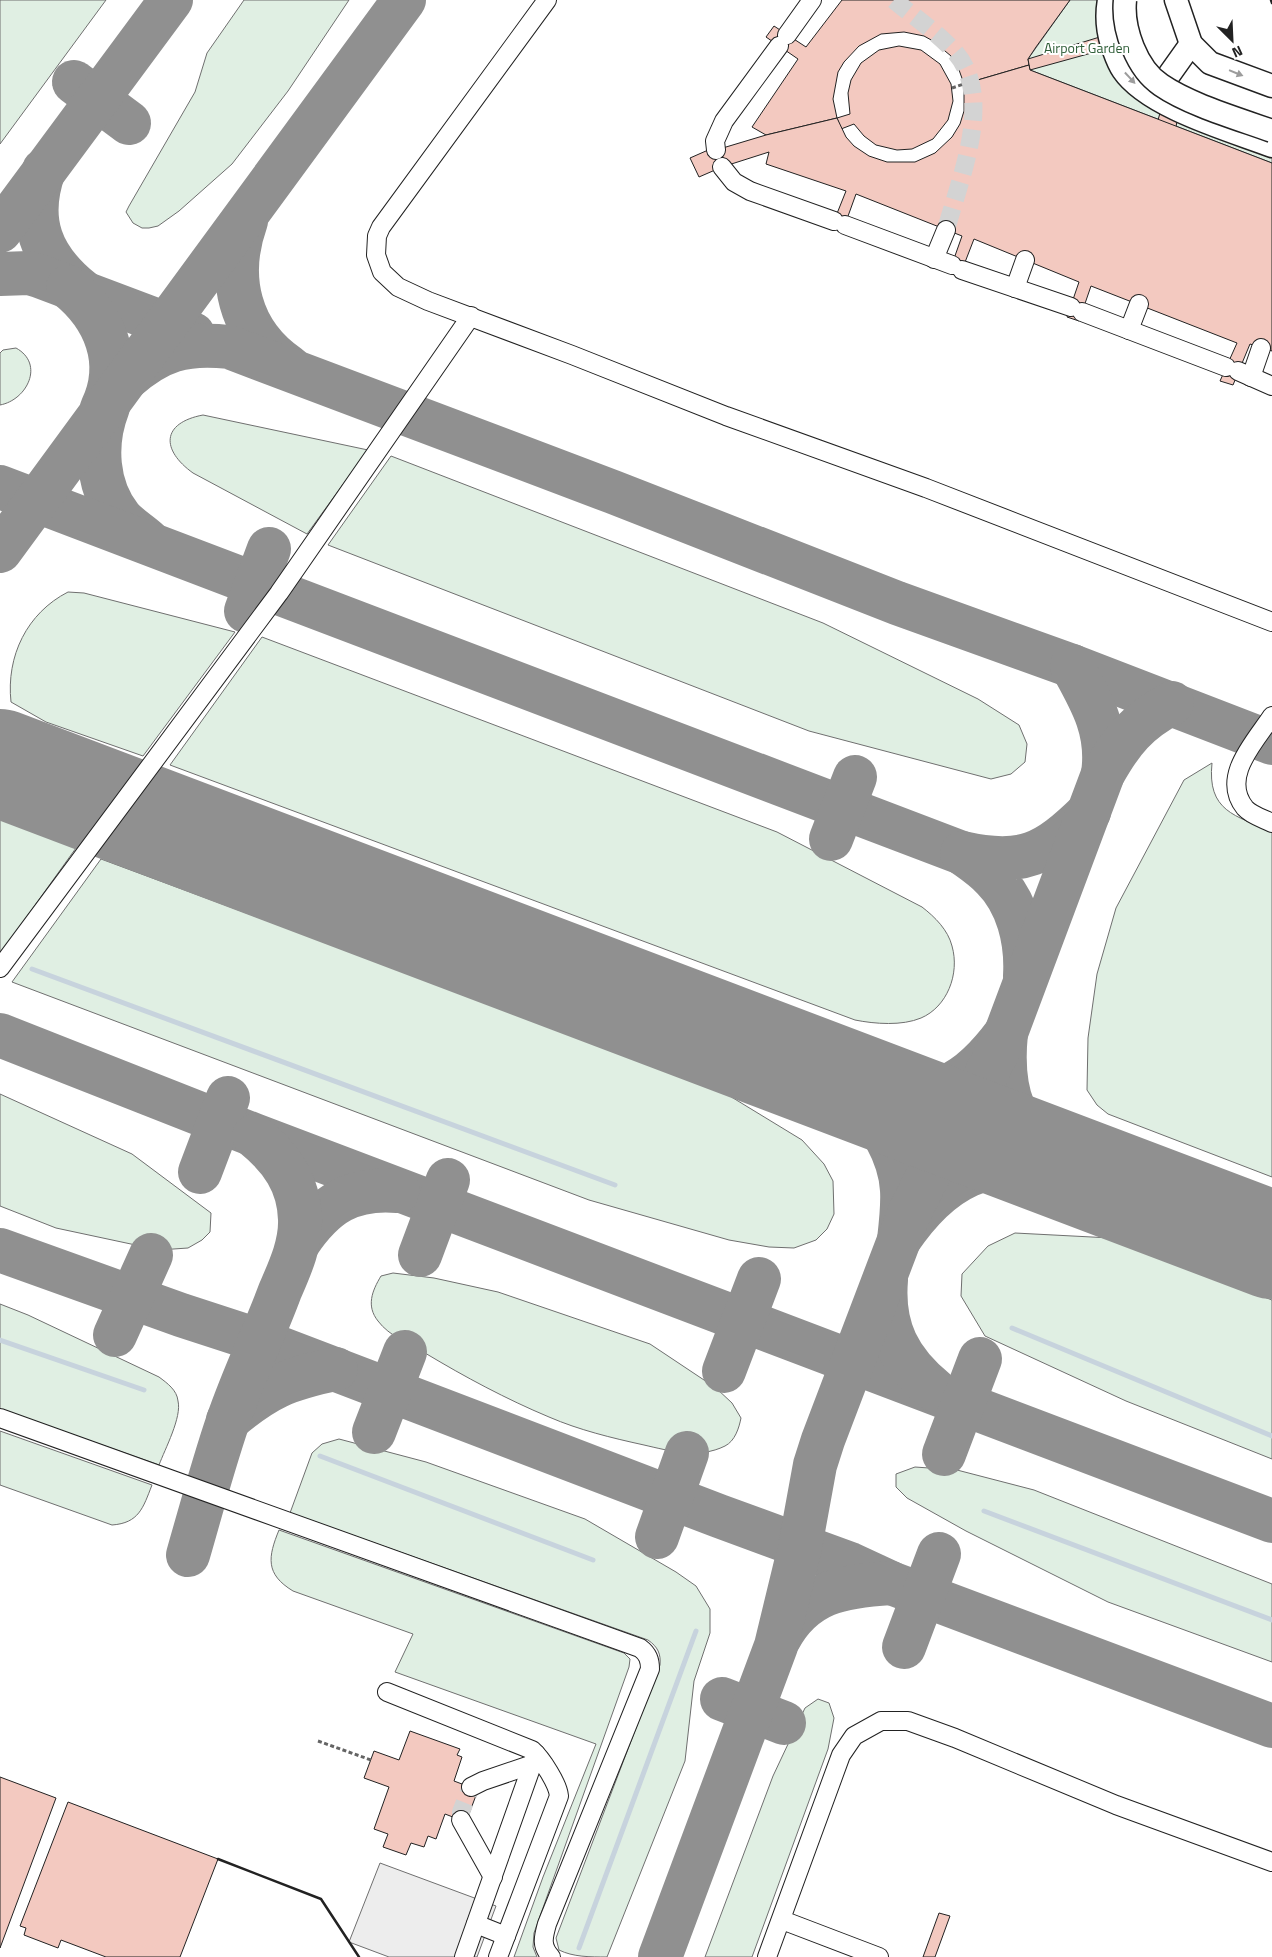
<svg xmlns="http://www.w3.org/2000/svg" width="1272" height="1957" font-family="'Titillium Web',sans-serif">
	<style>
		.green { fill: #e0efe3; stroke: #6f6f6f }
		.parking { fill: #ededed; stroke: #6f6f6f }
		.lines { fill: none; stroke-linecap: round; stroke-linejoin: round }
		.stream { stroke: #c7d3dd; stroke-width: 5 }
		.taxiway { stroke: #909090; stroke-width: 44 }
		.runway { stroke: #909090; stroke-width: 108 }
		.building { fill: #f3c9c0; stroke: #222 }
		.minor-tunnel { stroke: #d3d3d3; stroke-width: 18; stroke-dasharray: 18 9; stroke-linecap: butt }
		.minor-casing { stroke: #222; stroke-width: 20 }
		.major-casing { stroke: #222; stroke-width: 25 }
		.path { stroke: #646464; stroke-width: 3; stroke-dasharray: 4 2.5; stroke-linecap: butt }
		.minor { stroke: #fff; stroke-width: 18 }
		.major { stroke: #fff; stroke-width: 22 }
		.major-bridge-casing { stroke: #222; stroke-width: 25; stroke-linecap: butt }
		.major-bridge { stroke: #fff; stroke-width: 22 }
		.wall { stroke: #222; stroke-width: 2.5 }
		.oneway { fill: #9c9c9c }
		.labels { text-anchor: middle; stroke-width: 4; stroke-linejoin: round; paint-order: stroke }
		.park-label { font-size: 14px; fill: #2f5e38; stroke: #fff }
	</style>
	<rect width="100%" height="100%" fill="#fff"/>
	<g class="green">
		<polygon points="0,0 106,0 0,144"/>
		<polygon points="244,0 349,0 288,91 232,164 179,211 158,226 149,228 142,228 133,223 126,212 129,206 195,92 207,53"/>
		<polygon points="1070,0 1124,0 1140,67 1272,136 1272,163 1030,70 1028,59"/>
		<path d="M 16,348 C 45,364 27,400 0,405 L 0,353 L 3,350 Z"/>
		<path d="M 203,415 L 368,450 L 307,534 L 193,473 C 161,450 161,423 203,415 Z"/>
		<polygon points="391,456 823,623 978,699 1019,725 1027,744 1025,762 1011,774 991,779 809,731 328,545"/>
		<path d="M 68,592 L 84,593 L 235,632 L 143,756 L 46,722 L 11,702 C 6,656 27,613 68,592 Z"/>
		<path d="M 262,637 L 777,832 L 922,907 C 935,917 948,930 952,946 C 960,974 947,1007 921,1018 C 902,1026 875,1024 855,1020 L 170,765 Z"/>
		<path d="M 1212,763 C 1207,811 1235,816 1272,831 L 1272,1177 L 1108,1114 L 1097,1105 L 1087,1090 L 1088,1038 L 1097,974 L 1116,908 L 1184,780 Z"/>
		<polygon points="0,818 6,818 76,848 0,954"/>
		<polygon points="101,859 715,1087 802,1140 824,1164 833,1181 834,1214 827,1229 816,1240 794,1248 769,1247 729,1240 589,1200 12,982"/>
		<polygon points="0,1094 132,1154 211,1213 210,1232 202,1240 188,1248 159,1250 56,1228 0,1206"/>
		<polygon points="1015,1233 1111,1238 1272,1300 1272,1459 1126,1401 985,1336 961,1296 962,1274 988,1246"/>
		<path d="M 393,1273 L 434,1278 L 498,1292 L 650,1344 L 716,1388 L 732,1403 L 741,1418 C 739,1428 735,1441 725,1446 C 699,1459 670,1451 644,1445 C 612,1438 579,1430 549,1417 C 506,1399 465,1377 425,1353 C 410,1344 389,1336 378,1321 C 366,1306 372,1291 381,1276 Z"/>
		<path d="M 0,1304 L 28,1315 L 159,1377 C 167,1383 177,1390 178,1401 C 182,1417 165,1449 159,1465 L 0,1409 Z"/>
		<path d="M 0,1431 L 152,1485 C 143,1508 139,1523 112,1525 L 0,1485 Z"/>
		<path d="M 339,1439 L 426,1462 L 585,1519 L 676,1572 L 696,1586 L 710,1609 L 710,1633 L 694,1681 L 685,1761 L 607,1957 C 590,1957 573,1957 559,1950 L 556,1938 L 660,1665 C 661,1654 658,1647 648,1640 L 290,1513 L 312,1453 L 322,1444 Z"/>
		<polygon points="915,1467 957,1470 1034,1490 1272,1584 1272,1662 1108,1602 966,1531 907,1498 896,1487 896,1474"/>
		<path d="M 279,1530 L 624,1653 L 630,1659 L 629,1667 L 534,1933 L 533,1947 L 537,1957 L 514,1957 L 543,1877 L 596,1744 L 395,1672 L 413,1634 L 293,1591 C 265,1574 268,1557 279,1530 Z"/>
		<polygon points="818,1699 829,1703 834,1718 828,1749 752,1957 705,1957 773,1776 805,1708"/>
	</g>
	<polygon class="parking" points="380,1863 496,1906 477,1957 389,1957 349,1942"/>
	<g class="lines">
		<g class="stream">
			<polyline points="32,969 615,1185"/>
			<polyline points="1012,1328 1272,1436"/>
			<polyline points="0,1340 144,1390"/>
			<polyline points="320,1456 593,1560"/>
			<polyline points="984,1511 1272,1620"/>
			<polyline points="579,1948 696,1631"/>
		</g>
		<g class="taxiway">
			<polyline points="74,82 129,123"/>
			<path d="M 44,170 C 26,221 41,258 82,291"/>
			<path d="M 246,221 C 226,277 239,333 289,367"/>
			<polyline points="0,231 171,0"/>
			<polyline points="0,274 29,273 39,276 193,334"/>
			<path d="M 68,287 C 105,317 124,362 102,408"/>
			<path d="M 126,379 C 159,350 185,342 229,347 L 613,492 L 897,603 L 1072,666 L 1272,743"/>
			<path d="M 108,407 C 94,443 96,487 121,518 C 129,527 139,533 148,541"/>
			<polyline points="0,487 962,853"/>
			<polyline points="0,551 404,0"/>
			<polyline points="246,611 269,549"/>
			<path d="M 1072,666 C 1092,702 1109,731 1103,774"/>
			<polyline points="0,761 16,769"/>
			<polyline points="831,839 855,777"/>
			<path d="M 1025,976 C 1027,941 1018,903 993,878 C 984,868 973,861 962,853 C 1023,867 1046,854 1089,812"/>
			<polyline points="0,1035 254,1135 1272,1521"/>
			<path d="M 821,1073 C 831,1080 844,1086 853,1095 C 878,1119 900,1154 902,1190 C 903,1206 901,1223 899,1240 C 943,1175 986,1157 1064,1165"/>
			<path d="M 869,1091 C 936,1100 966,1087 1006,1033 C 1000,1092 1013,1132 1064,1165"/>
			<polyline points="200,1172 228,1098"/>
			<path d="M 299,1242 C 325,1204 351,1187 398,1191"/>
			<polyline points="0,1250 181,1315 261,1341 719,1516 850,1564 891,1583 1272,1726"/>
			<polyline points="420,1255 448,1180"/>
			<path d="M 886,1280 C 882,1328 899,1361 936,1391"/>
			<polyline points="115,1335 151,1255"/>
			<polyline points="724,1371 759,1279"/>
			<path d="M 228,1420 C 266,1388 286,1379 336,1369"/>
			<polyline points="374,1432 405,1352"/>
			<polyline points="944,1454 980,1359"/>
			<polyline points="657,1537 687,1453"/>
			<path d="M 188,1555 C 201,1510 213,1465 228,1421 C 243,1377 264,1334 280,1291 C 290,1268 301,1244 300,1219 C 299,1183 281,1158 254,1136"/>
			<path d="M 779,1639 C 804,1592 842,1586 891,1583"/>
			<polyline points="904,1647 939,1554"/>
			<polyline points="722,1699 784,1723"/>
			<path d="M 660,1957 L 776,1646 L 800,1547 L 815,1465 L 823,1440 L 909,1214 L 924,1183 L 956,1126 L 978,1092 L 1006,1033 L 1103,774 C 1122,740 1137,722 1172,703"/>
		</g>
		<polyline class="runway" points="0,763 1272,1245"/>
	</g>
	<g class="building">
		<polygon points="842,0 1070,0 1036,47 1028,59 1029,65 964,84 958,67 951,56 933,41 924,36 904,32 881,34 859,46 844,62 838,72 833,99 837,118 766,135 752,127 798,59 766,37 774,26 806,47"/>
		<polygon points="1103,36 1140,67 1272,136 1272,157 1177,121 1176,127 1158,120 1160,113 1106,49 1030,70 1028,59"/>
		<polygon points="899,46 921,50 940,64 951,84 953,101 948,120 933,139 912,149 897,150 876,145 864,136 854,124 841,129 837,118 850,114 848,93 851,80 861,63 879,50"/>
		<polygon points="1029,65 1030,70 1272,163 1272,351 1250,344 1233,385 1220,381 1237,343 1091,286 1079,321 1067,317 1079,282 974,239 962,270 950,270 962,236 856,194 843,230 834,221 846,191 766,164 769,152 722,167 699,177 690,158 715,147 716,150 766,135 837,118 846,137 854,146 869,156 887,162 915,162 935,153 952,137 960,124 964,111 964,84"/>
		<polygon points="410,1731 460,1749 457,1755 462,1757 454,1781 478,1790 466,1822 445,1814 436,1839 428,1836 424,1847 411,1843 406,1855 383,1847 388,1834 374,1829 389,1787 364,1778 374,1751 399,1760"/>
		<polygon points="0,1777 56,1798 0,1948"/>
		<polygon points="68,1802 218,1859 180,1957 106,1957 61,1940 58,1948 24,1935 26,1928 20,1926"/>
		<polygon points="939,1913 950,1916 935,1957 923,1957"/>
	</g>
	<g class="lines">
		<g class="minor-tunnel">
			<path d="M 894,0 C 913,16 935,31 953,50 C 996,95 960,177 946,230"/>
			<polyline points="461,1820 461,1812 471,1787"/>
		</g>
		<defs>
			<g id="minor">
				<polyline points="547,0 381,227 377,236 376,255 382,272 398,287 428,301 572,355 726,416 926,488 1272,622"/>
				<polyline points="787,35 812,0"/>
				<polyline points="716,150 715,141 724,121 779,46"/>
				<polyline points="722,167 734,182 750,191 834,221"/>
				<polyline points="845,225 952,265"/>
				<polyline points="934,259 946,230"/>
				<polyline points="962,270 1071,307"/>
				<polyline points="1015,288 1025,260"/>
				<polyline points="1082,312 1226,367"/>
				<polyline points="1129,330 1139,304"/>
				<polyline points="1238,371 1272,386"/>
				<polyline points="1251,377 1261,348"/>
				<path d="M 1272,716 C 1255,742 1220,777 1245,808 C 1251,815 1264,819 1272,823"/>
				<polyline points="0,968 279,593 471,316"/>
				<path d="M 0,1418 L 640,1648 C 648,1654 650,1660 650,1669 L 547,1924 C 543,1938 541,1946 551,1957"/>
				<path d="M 387,1692 L 532,1750 C 542,1759 558,1784 559,1796 L 498,1957"/>
				<polyline points="471,1787 483,1781 536,1763 539,1764"/>
				<polyline points="461,1820 493,1877"/>
				<polyline points="782,1920 879,1957"/>
				<polyline points="476,1924 506,1936"/>
				<polyline points="464,1957 536,1754"/>
				<polyline points="767,1957 841,1755 854,1736 881,1721 908,1721 955,1738 1116,1805 1272,1862"/>
			</g>
			<g id="major">
				<path d="M 1109,0 C 1106,16 1107,29 1112,45 C 1115,53 1118,63 1123,70 C 1148,107 1230,130 1272,146"/>
				<polyline points="1176,0 1191,44 1210,63 1272,86"/>
				<polyline points="1154,96 1191,44"/>
			</g>
		</defs>
		<use href="#minor" class="minor-casing"/>
		<use href="#major" class="major-casing"/>
		<g class="path">
			<polyline points="952,88 964,84"/>
			<polyline points="318,1741 371,1760"/>
		</g>
		<use href="#minor" class="minor"/>
		<use href="#major" class="major"/>
		<defs>
			<path id="major-bridge" d="M 1125,0 C 1122,29 1137,69 1161,85 C 1190,105 1239,119 1272,131"/>
		</defs>
		<use href="#major-bridge" class="major-bridge-casing"/>
		<use href="#major-bridge" class="major-bridge"/>
		<g class="wall">
			<polyline points="1271,0 1272,3"/>
			<polyline points="218,1859 321,1899 359,1957"/>
		</g>
	</g>
	<defs><path id="oneway-solid" d="M-6-.8H1V-3.2L6.5 0L1 3.2V.8H-6Z" transform="scale(1.25)"/></defs>
	<g class="oneway">
		<use href="#oneway-solid" transform="translate(1236 73) rotate(22)"/>
		<use href="#oneway-solid" transform="translate(1130 78) rotate(47)"/>
	</g>
	<g class="labels">
		<g class="park-label">
			<text x="1087" y="53">Airport Garden</text>
		</g>
	</g>
	<g transform="translate(1232 40) rotate(156)" stroke="#ffffff" stroke-width="4" paint-order="stroke">
	<path d="M0-4L9 19L0 12L-9 19Z" fill="#222222"/>
	<text y="-8" font-size="14" font-weight="bold" text-anchor="middle" fill="#222222">N</text>
	</g>
</svg>
